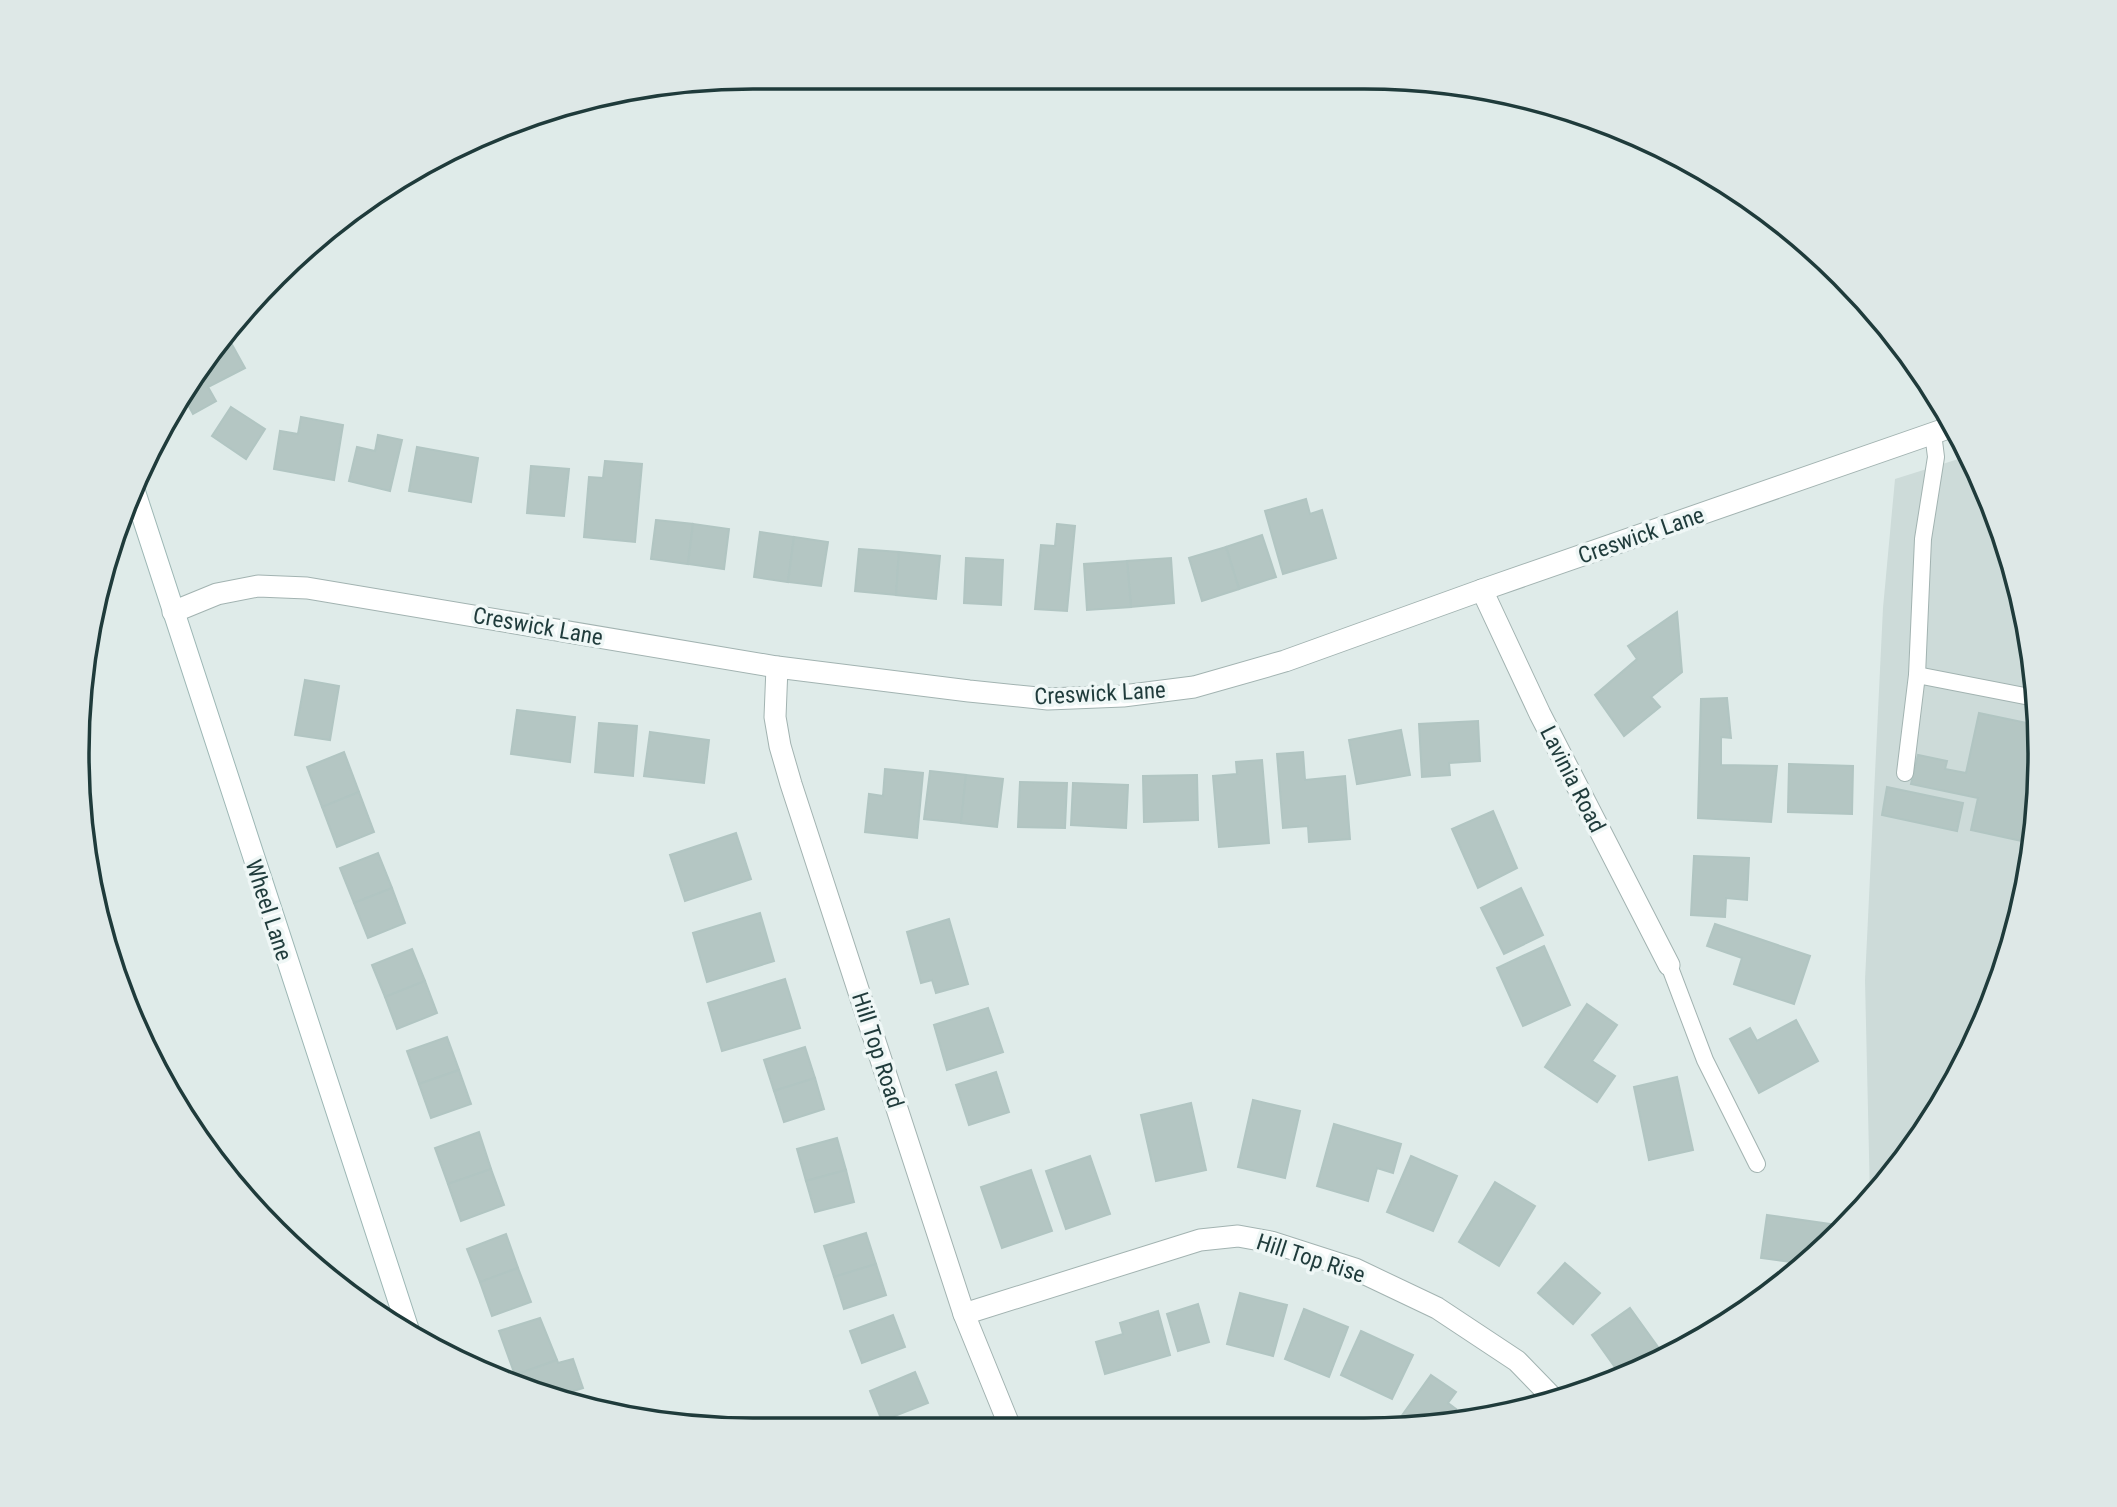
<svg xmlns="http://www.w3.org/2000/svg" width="2117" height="1507" font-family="'Roboto Condensed',sans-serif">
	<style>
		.built { fill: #cddbd9 }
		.building { fill: #b4c6c3; stroke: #b1c5c2; stroke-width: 2 }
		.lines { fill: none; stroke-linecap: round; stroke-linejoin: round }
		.lane-casing { stroke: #a2b3b1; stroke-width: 18 }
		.street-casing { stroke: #a2b3b1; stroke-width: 23 }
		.secondary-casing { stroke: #9db7b5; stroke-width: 23 }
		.lane { stroke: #fff; stroke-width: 16 }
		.street { stroke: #fff; stroke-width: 21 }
		.secondary { stroke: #fff; stroke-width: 21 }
		.labels { text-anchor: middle; stroke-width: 7; stroke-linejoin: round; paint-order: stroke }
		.street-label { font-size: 23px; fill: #1f3b3b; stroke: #eff7f6 }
		.rim { fill: none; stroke: #1f3b3b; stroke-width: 3.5 }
	</style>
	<rect width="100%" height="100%" fill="#dfebe9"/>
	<polygon class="built" points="1968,456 2004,536 2034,665 2039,797 2017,928 1970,1052 1900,1165 1870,1198 1865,980 1883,608 1895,479"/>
	<g class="building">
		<polygon points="230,341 245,368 208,387 216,401 193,414 186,401 221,346"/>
		<polygon points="231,407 265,429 246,459 212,436"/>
		<polygon points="301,417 343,425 334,480 274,469 280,431 298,434"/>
		<polygon points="378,435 402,440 390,491 349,481 357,447 375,451"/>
		<polygon points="417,447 478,458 471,502 409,491"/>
		<polygon points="605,461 642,464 635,542 584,537 589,477 603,478"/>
		<polygon points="531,466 569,469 564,516 527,513"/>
		<polygon points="1306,499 1310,514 1322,510 1336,558 1283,574 1265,511"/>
		<polygon points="656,520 693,524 688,564 651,559"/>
		<polygon points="693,524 729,529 724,569 688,564"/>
		<polygon points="1057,524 1075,526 1067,611 1035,609 1041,545 1055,546"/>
		<polygon points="760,532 794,537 788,582 754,577"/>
		<polygon points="1262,535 1276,577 1239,589 1226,547"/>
		<polygon points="794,537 828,542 821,586 788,582"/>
		<polygon points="1226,547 1239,589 1202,601 1189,558"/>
		<polygon points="859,549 899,552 896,595 855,591"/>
		<polygon points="899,552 940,556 936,599 896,595"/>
		<polygon points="966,558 1003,560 1001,605 964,603"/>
		<polygon points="1171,558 1174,603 1131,607 1127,561"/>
		<polygon points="1127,561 1131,607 1087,610 1084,564"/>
		<polygon points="1677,612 1682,672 1651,697 1660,707 1624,736 1595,695 1637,659 1628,646"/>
		<polygon points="305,680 339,686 330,740 295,735"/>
		<polygon points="1727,698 1731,738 1721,737 1721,765 1777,766 1771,822 1698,818 1701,699"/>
		<polygon points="517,710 575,717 570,762 511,754"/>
		<polygon points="1979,713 2036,725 2039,797 2031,843 1971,830 1978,798 1911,784 1918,755 1947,761 1945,769 1966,773"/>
		<polygon points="1478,721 1480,761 1449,763 1450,775 1422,777 1419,724"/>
		<polygon points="599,723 637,726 633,776 595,772"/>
		<polygon points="1401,730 1410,775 1357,784 1349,740"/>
		<polygon points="650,732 709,740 704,783 644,776"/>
		<polygon points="344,752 359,792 322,807 307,767"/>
		<polygon points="1303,752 1305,780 1345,776 1350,839 1309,842 1308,826 1283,828 1277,754"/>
		<polygon points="1262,760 1269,843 1219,847 1213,776 1237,774 1236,762"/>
		<polygon points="1789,764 1853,766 1852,814 1788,812"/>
		<polygon points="885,769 923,773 917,838 865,832 869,794 883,796"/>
		<polygon points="930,771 966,775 961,823 924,819"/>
		<polygon points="966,775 1003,779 997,827 961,823"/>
		<polygon points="1197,775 1198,820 1144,822 1143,776"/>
		<polygon points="1020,782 1067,783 1065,828 1018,827"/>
		<polygon points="1073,783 1128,785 1126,828 1071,825"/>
		<polygon points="1887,787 1963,803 1957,831 1882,815"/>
		<polygon points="359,792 374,832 337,847 322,807"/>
		<polygon points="1493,811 1517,868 1478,888 1452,829"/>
		<polygon points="736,833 751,879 685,901 670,855"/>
		<polygon points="378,853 392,888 354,903 340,868"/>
		<polygon points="1694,856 1749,858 1747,900 1726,898 1725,917 1691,915"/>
		<polygon points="392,888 405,923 368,938 354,903"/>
		<polygon points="1521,888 1543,935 1504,954 1481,908"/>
		<polygon points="760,913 774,961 707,982 693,933"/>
		<polygon points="949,919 968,984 936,993 932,980 921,983 907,932"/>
		<polygon points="1715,924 1810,956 1794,1004 1734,984 1742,958 1707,946"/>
		<polygon points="1544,946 1570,1005 1523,1026 1497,968"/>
		<polygon points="412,949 425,981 385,997 372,965"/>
		<polygon points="785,979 800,1028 722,1051 708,1003"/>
		<polygon points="425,981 437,1013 397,1029 385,997"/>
		<polygon points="1587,1004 1617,1025 1592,1061 1615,1076 1597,1102 1545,1067"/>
		<polygon points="988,1008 1003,1052 947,1070 934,1025"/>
		<polygon points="1796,1020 1818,1061 1759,1093 1730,1039 1750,1028 1757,1041"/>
		<polygon points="447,1037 459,1070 419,1084 407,1051"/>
		<polygon points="805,1047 815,1078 774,1091 764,1060"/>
		<polygon points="459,1070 471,1104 431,1118 419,1084"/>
		<polygon points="996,1072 1009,1112 969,1125 956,1085"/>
		<polygon points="1677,1077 1693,1150 1649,1160 1634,1087"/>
		<polygon points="815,1078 824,1109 784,1122 774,1091"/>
		<polygon points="1253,1100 1300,1111 1285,1178 1238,1167"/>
		<polygon points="1191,1103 1206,1170 1156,1181 1141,1115"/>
		<polygon points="1334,1124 1401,1144 1393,1173 1377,1168 1368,1201 1317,1186"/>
		<polygon points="479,1132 491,1169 448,1184 435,1148"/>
		<polygon points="837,1138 846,1170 806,1181 797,1149"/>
		<polygon points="1090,1156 1110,1214 1066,1229 1046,1171"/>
		<polygon points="1411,1156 1457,1176 1433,1231 1387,1212"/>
		<polygon points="491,1169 504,1205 461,1221 448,1184"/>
		<polygon points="846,1170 854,1202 815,1212 806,1181"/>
		<polygon points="1031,1170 1052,1231 1002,1248 981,1187"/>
		<polygon points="1495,1182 1535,1206 1499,1266 1459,1242"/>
		<polygon points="1767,1215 1844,1226 1806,1264 1761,1258"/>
		<polygon points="866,1233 876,1264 834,1277 824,1246"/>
		<polygon points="506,1234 518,1268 480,1282 467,1249"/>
		<polygon points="1565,1263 1600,1293 1573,1324 1538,1293"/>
		<polygon points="876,1264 886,1295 844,1309 834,1277"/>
		<polygon points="518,1268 531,1302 492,1316 480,1282"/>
		<polygon points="1240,1293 1287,1305 1273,1356 1227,1344"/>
		<polygon points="1198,1304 1209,1342 1178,1351 1167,1314"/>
		<polygon points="1630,1308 1658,1347 1619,1373 1592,1335"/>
		<polygon points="1304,1309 1348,1327 1329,1377 1285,1359"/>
		<polygon points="1158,1311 1170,1355 1105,1374 1096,1342 1123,1334 1120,1323"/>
		<polygon points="893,1315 905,1347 862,1363 850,1331"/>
		<polygon points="540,1318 557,1360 515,1375 499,1331"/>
		<polygon points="1361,1331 1413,1355 1392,1399 1341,1375"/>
		<polygon points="573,1359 583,1388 567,1393 570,1404 518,1384 515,1375 557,1360 558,1363"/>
		<polygon points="915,1372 928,1403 882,1421 870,1391"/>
		<polygon points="1431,1375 1456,1392 1448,1403 1456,1409 1446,1424 1402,1424 1398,1421"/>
	</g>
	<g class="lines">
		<defs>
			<g id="lane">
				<polyline points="1917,675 2035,698"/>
				<polyline points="1905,773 1917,675 1923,539 1936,457 1933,433"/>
				<polyline points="1669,965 1705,1060 1757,1164"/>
			</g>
			<g id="street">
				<polyline points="1482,590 1540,714 1669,965"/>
				<polyline points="173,612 217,594 258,586 307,588 777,667 969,691 1048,699 1123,696 1194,687 1285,661 1482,590 1954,426"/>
				<polyline points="777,667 775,717 780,746 791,784 964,1314 1010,1427"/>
				<polyline points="964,1314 1200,1240 1238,1236 1271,1242 1355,1269 1437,1308 1517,1361 1550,1395"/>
			</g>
			<polyline id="secondary" points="133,487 409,1332"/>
		</defs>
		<use href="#lane" class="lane-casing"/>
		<use href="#street" class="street-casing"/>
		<use href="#secondary" class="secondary-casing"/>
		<use href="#lane" class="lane"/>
		<use href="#street" class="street"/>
		<use href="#secondary" class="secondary"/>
	</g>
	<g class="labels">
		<g class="street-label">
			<text transform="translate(1641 535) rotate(-19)" y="8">Creswick Lane</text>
			<text transform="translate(538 626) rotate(10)" y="8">Creswick Lane</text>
			<text transform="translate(1100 693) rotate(-3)" y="8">Creswick Lane</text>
			<text transform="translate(1573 779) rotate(63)" y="8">Lavinia Road</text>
			<text transform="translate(269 910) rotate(72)" y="8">Wheel Lane</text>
			<text transform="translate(878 1050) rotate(72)" y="8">Hill Top Road</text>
			<text transform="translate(1311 1258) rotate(18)" y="8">Hill Top Rise</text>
		</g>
	</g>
	<path d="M0 0H2117V1507H0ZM753 89H1364A664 664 0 0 1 2028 753V754A664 664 0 0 1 1364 1418H753A664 664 0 0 1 89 754V753A664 664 0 0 1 753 89Z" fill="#dee8e7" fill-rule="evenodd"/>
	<path class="rim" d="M753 89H1364A664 664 0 0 1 2028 753V754A664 664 0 0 1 1364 1418H753A664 664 0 0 1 89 754V753A664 664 0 0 1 753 89Z"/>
</svg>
